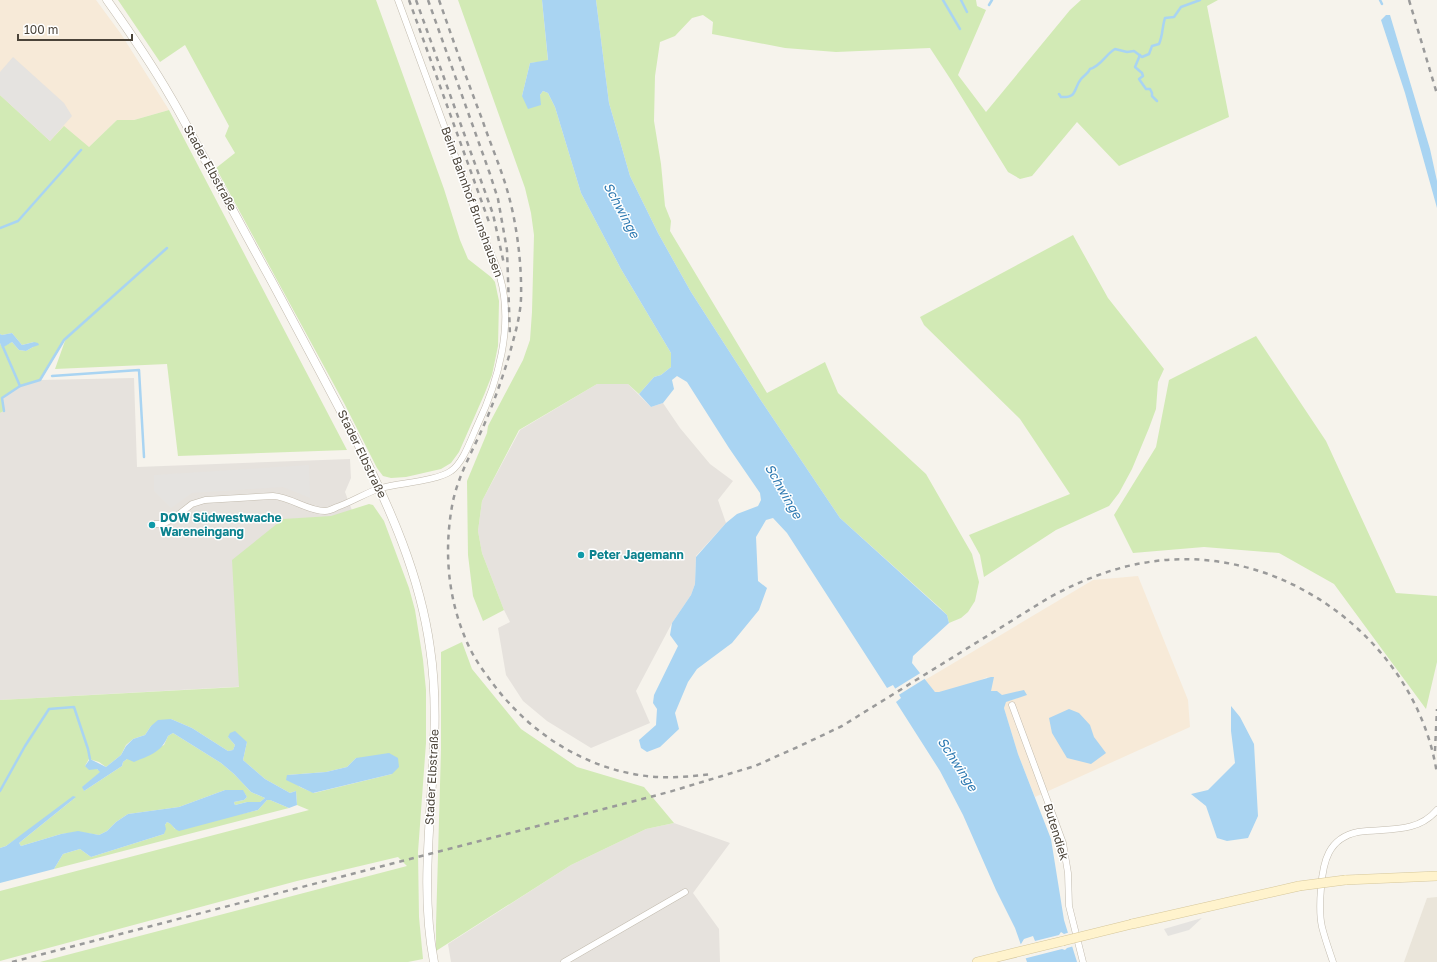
<svg xmlns="http://www.w3.org/2000/svg" width="1437" height="962" font-family="'Golos Text',sans-serif">
	<style>
		.residential { fill: #eae5da }
		.commercial { fill: #f7ead8 }
		.industrial { fill: #e6e2dd }
		.green { fill: #d2eab5; fill-rule: evenodd }
		.parking { fill: #e5e3e0 }
		.water { fill: #a9d4f2 }
		.pier { fill: #f6f3ec }
		.lines { fill: none; stroke-linecap: round; stroke-linejoin: round }
		.stream { stroke: #a9d4f2; stroke-width: 2.5 }
		.minor-casing { stroke: #c2bbae; stroke-width: 7 }
		.tertiary-casing { stroke: #c2bbae; stroke-width: 9 }
		.secondary-casing { stroke: #d6c79b; stroke-width: 10 }
		.minor { stroke: #fff; stroke-width: 6 }
		.tertiary { stroke: #fff; stroke-width: 8 }
		.secondary { stroke: #fff3cd; stroke-width: 9 }
		.rail { stroke: #9a9a9a; stroke-width: 2.5; stroke-dasharray: 5 5; stroke-linecap: butt }
		.secondary-bridge-casing { stroke: #d6c79b; stroke-width: 10; stroke-linecap: butt }
		.secondary-bridge { stroke: #fff3cd; stroke-width: 9 }
		.culture-dot { fill: #0f9aa8; stroke: #fff; stroke-width: 1.5 }
		.labels { text-anchor: middle; stroke-width: 3; stroke-linejoin: round; paint-order: stroke }
		.street-label { font-size: 12px; fill: #4b4439; stroke: #fff }
		.culture-label { font-size: 12px; font-weight: bold; fill: #0d838f; stroke: #fff; text-anchor: start }
		.water-label { font-size: 13px; font-style: italic; fill: #2e7ab2; stroke: #fff }
	</style>
	<rect width="100%" height="100%" fill="#f6f3ec"/>
	<polygon class="residential" points="1437,897 1437,962 1404,962 1427,898"/>
	<g class="commercial">
		<polygon points="0,0 96,0 121,34 169,110 134,120 117,120 89,147 50,141 0,95"/>
		<polygon points="1138,576 1188,700 1190,727 1035,797 1018,754 1004,708 1005,702 1026,695 1002,695 991,691 987,677 979,681 939,693 935,692 925,680 1093,580"/>
	</g>
	<g class="industrial">
		<polygon points="134,378 137,467 350,459 351,478 345,492 416,677 0,700 0,413 4,411 2,398 20,386 40,380"/>
		<polygon points="597,384 628,384 651,407 663,403 680,428 710,464 733,481 718,500 726,523 696,556 695,584 691,595 672,623 636,691 650,723 591,748 547,721 523,701 506,675 498,628 510,622 504,610 482,553 478,531 482,501 520,430"/>
		<polygon points="674,823 730,843 693,893 719,929 720,962 451,962 448,944 571,865 646,829"/>
	</g>
	<g class="green">
		<polygon points="118,0 376,0 444,189 460,240 468,259 491,277 495,282 499,301 498,346 492,375 484,395 459,452 451,463 441,469 406,477 391,478 383,476 377,468 344,403 216,168 235,153 225,136 229,126 185,45 160,62"/>
		<polygon points="458,0 542,0 548,61 530,63 522,96 540,95 543,91 548,93 555,107 581,193 621,269 671,353 671,367 661,375 654,377 639,394 628,384 597,384 519,430 482,501 478,531 482,553 504,610 483,621 473,596 468,555 467,481 487,433 488,426 523,360 530,340 532,312 534,235 531,213 525,188"/>
		<polygon points="596,0 976,0 977,6 986,10 958,75 986,112 1070,10 1081,0 1218,0 1207,6 1229,117 1119,166 1077,122 1032,176 1020,179 1008,172 951,80 930,48 836,52 785,48 712,34 713,22 703,15 692,18 675,36 660,42 655,76 654,121 661,164 665,206 671,221 670,231 767,393 825,362 838,393 926,474 972,554 979,582 975,601 968,612 961,618 949,623 947,615 940,608 840,518 758,396 691,292 658,233 630,176 609,103"/>
		<polygon points="0,95 50,141 64,126 89,147 117,120 134,120 169,110 347,450 178,456 167,364 55,369 66,338 40,380 20,386 2,398 4,411 0,413 0,343 2,347 12,342 19,350 26,351 33,347 34,342 22,345 12,333 2,335 0,334"/>
		<polygon points="1073,235 1108,298 1164,369 1158,382 1156,409 1149,428 1132,469 1119,493 1109,506 1056,530 984,577 980,555 969,535 1070,494 1020,419 924,325 920,317"/>
		<polygon points="1256,336 1326,441 1396,593 1437,596 1437,662 1426,709 1334,584 1279,553 1204,547 1133,553 1114,515 1156,447 1169,380"/>
		<path d="M 369,504 L 373,505 L 384,521 L 409,588 L 415,610 L 423,660 L 426,690 L 426,743 L 418,852 L 419,917 L 423,959 L 408,962 L 40,962 L 407,866 L 398,857 L 297,881 L 0,961 L 0,891 L 309,810 L 297,805 L 296,791 L 290,793 L 265,779 L 243,760 L 247,742 L 228,737 L 235,745 L 233,750 L 228,751 L 192,728 L 171,719 L 151,726 L 145,735 L 133,739 L 126,745 L 121,755 L 106,767 L 99,762 L 89,759 L 85,766 L 97,769 L 101,772 L 83,787 L 84,791 L 122,766 L 123,762 L 127,759 L 164,745 L 168,736 L 173,733 L 221,763 L 234,774 L 251,792 L 265,798 L 260,802 L 247,802 L 235,805 L 234,802 L 244,800 L 247,797 L 243,791 L 225,790 L 179,807 L 128,814 L 116,822 L 107,831 L 99,835 L 79,832 L 61,834 L 21,846 L 19,843 L 76,797 L 6,846 L 0,848 L 0,700 L 239,687 L 232,560 L 283,519 L 331,516 ZM 356,758 L 392,774 L 314,793 L 300,787 L 287,775 L 326,772 L 347,767 Z"/>
		<polygon points="462,642 472,669 521,729 577,767 644,787 674,823 646,829 571,865 436,951 436,925 441,750 441,652"/>
		<polygon points="267,800 270,800 289,808 54,869 63,854 80,849 91,857 164,834 165,825 167,822 171,824 175,829 258,810"/>
	</g>
	<g class="parking">
		<polygon points="13,57 64,103 72,116 50,141 0,95 0,72"/>
		<polygon points="309,465 310,498 283,487 192,493 171,508 154,491 154,475"/>
		<polygon points="1202,918 1189,930 1168,936 1164,929"/>
	</g>
	<g class="water">
		<polygon points="542,0 596,0 609,103 630,176 658,233 691,292 758,396 840,518 947,615 949,623 913,656 912,663 935,692 939,692 991,677 994,677 991,691 997,691 1002,695 1024,690 1027,695 1006,702 1004,708 1018,754 1051,839 1064,920 1077,962 1027,962 1015,928 996,890 963,815 940,771 896,702 901,698 893,685 887,688 787,533 773,518 766,520 756,537 758,581 767,588 759,610 732,643 697,669 688,682 675,713 679,729 660,747 647,752 641,748 639,740 656,725 657,709 653,703 654,695 678,646 670,635 672,623 691,595 695,584 696,557 726,523 737,514 758,506 761,500 760,493 729,448 687,382 677,376 672,380 674,389 663,403 651,407 639,394 654,377 661,375 671,367 671,353 621,269 581,193 555,107 548,93 543,91 540,95 541,105 528,109 522,96 530,63 548,60"/>
		<polygon points="1386,15 1390,15 1430,149 1437,181 1437,208 1405,93 1381,20"/>
		<polygon points="12,333 22,345 34,342 38,343 39,345 33,347 26,351 19,350 12,342 2,348 0,343 0,334 2,335"/>
		<polygon points="1231,706 1240,717 1254,744 1258,816 1248,838 1227,841 1217,838 1206,806 1191,794 1208,790 1235,763 1231,731"/>
		<polygon points="1069,709 1079,713 1090,725 1094,737 1106,753 1091,764 1067,758 1052,733 1049,718"/>
		<path d="M 171,719 L 192,728 L 228,751 L 233,750 L 235,745 L 228,737 L 230,733 L 235,731 L 247,742 L 243,760 L 265,779 L 290,793 L 296,791 L 297,805 L 289,808 L 270,800 L 267,800 L 258,810 L 179,831 C 173,829 173,824 167,822 L 165,825 L 166,829 L 164,834 L 91,857 L 80,849 L 63,854 L 54,869 L 0,883 L 0,848 L 6,846 L 73,796 L 76,797 L 19,843 L 21,846 L 61,834 L 78,831 L 99,835 L 107,831 L 116,822 L 128,814 L 179,807 L 225,790 L 243,790 L 247,797 L 244,800 L 234,802 L 235,805 L 247,802 L 260,802 L 265,798 L 251,792 L 234,774 L 221,763 L 173,733 L 168,736 C 161,753 150,755 134,762 L 127,759 L 123,762 L 122,766 L 84,791 L 82,787 L 100,772 L 97,769 L 89,770 L 85,766 L 90,759 L 106,767 L 121,755 L 126,746 L 133,739 L 145,735 L 151,726 L 158,720 Z"/>
		<polygon points="389,753 398,758 399,767 392,774 313,793 286,780 287,775 326,772 347,767 356,758"/>
	</g>
	<g class="pier">
		<polygon points="922,672 926,678 897,696 893,690"/>
		<polygon points="1061,932 1064,934 1070,932 1074,946 1067,948 1065,950 1062,949 1023,959 1019,945 1021,944 1024,939 1033,936 1035,941 1059,935"/>
	</g>
	<g class="lines">
		<g class="stream">
			<polyline points="943,0 960,29"/>
			<polyline points="961,0 967,12"/>
			<polyline points="1380,0 1382,4"/>
			<polyline points="989,5 992,0"/>
			<polyline points="1140,55 1135,67 1142,73 1143,76 1139,79 1146,89 1150,89 1152,93 1152,96 1157,101"/>
			<path d="M 1059,94 L 1061,97 C 1078,98 1073,89 1081,79 C 1084,75 1088,74 1090,69 C 1101,66 1105,55 1115,49 L 1127,52 L 1134,51 L 1142,57 L 1149,54 L 1152,46 L 1159,44 C 1163,35 1162,27 1165,18 L 1174,17 L 1181,7 L 1200,0"/>
			<polyline points="0,228 18,221 81,150"/>
			<polyline points="3,347 20,386 2,398 4,411"/>
			<polyline points="52,376 139,370 144,457"/>
			<polyline points="20,386 40,380 64,340 167,248"/>
			<polyline points="0,791 25,746 49,709 74,707 88,749 90,759"/>
		</g>
		<defs>
			<g id="minor">
				<path d="M 152,524 L 162,524 L 173,519 L 192,504 L 205,500 L 273,496 C 291,497 307,511 325,511 C 329,511 333,509 337,507 C 352,502 367,492 381,488 C 399,483 437,481 451,471 C 463,463 471,439 477,426 C 498,382 514,326 500,277 C 493,254 480,233 475,210 L 398,0"/>
				<polyline points="1012,705 1063,843 1068,873 1069,906 1083,962"/>
				<polyline points="564,962 685,892"/>
				<path d="M 1333,962 C 1329,950 1325,939 1322,927 C 1319,914 1320,900 1321,888 C 1323,862 1328,838 1358,832 C 1386,828 1417,834 1437,810"/>
			</g>
			<path id="tertiary" d="M 107,0 C 129,31 151,63 170,96 C 182,116 192,136 203,156 C 226,197 248,239 271,280 C 300,334 329,388 357,442 C 390,508 420,575 430,648 C 446,753 414,860 434,962"/>
			<g id="secondary">
				<polyline points="1345,880 1437,876"/>
				<polyline points="1132,924 1299,886"/>
				<polyline points="977,962 1063,941"/>
			</g>
		</defs>
		<use href="#minor" class="minor-casing"/>
		<use href="#tertiary" class="tertiary-casing"/>
		<use href="#secondary" class="secondary-casing"/>
		<use href="#minor" class="minor"/>
		<use href="#tertiary" class="tertiary"/>
		<use href="#secondary" class="secondary"/>
		<g class="rail">
			<polyline points="409,0 489,222"/>
			<polyline points="416,0 493,214 504,264"/>
			<polyline points="428,0 490,174 498,199 507,250 510,336"/>
			<path d="M 439,0 C 453,40 467,80 482,119 C 490,143 501,168 508,193 C 517,225 522,265 521,299 C 520,319 514,337 509,356 C 502,379 494,402 484,425 C 473,450 459,474 453,501 C 444,546 447,593 464,635 C 470,651 478,664 488,677 C 524,728 577,765 639,775 C 663,779 689,777 712,774"/>
			<polyline points="1409,0 1437,94"/>
			<polyline points="1435,751 1437,709"/>
			<path d="M 12,962 L 669,792 L 755,766 L 802,745 L 842,726 L 1050,597 C 1088,577 1122,564 1165,560 C 1293,549 1418,647 1437,774"/>
		</g>
		<defs>
			<g id="secondary-bridge">
				<polyline points="1299,886 1345,880"/>
				<polyline points="1063,941 1132,924"/>
			</g>
		</defs>
		<use href="#secondary-bridge" class="secondary-bridge-casing"/>
		<use href="#secondary-bridge" class="secondary-bridge"/>
	</g>
	<g class="culture-dot">
		<circle cx="152" cy="525" r="4"/>
		<circle cx="581" cy="555" r="4"/>
	</g>
	<g class="labels">
		<g class="street-label">
			<text transform="translate(210 168) rotate(61)" y="4">Stader Elbstraße</text>
			<text transform="translate(472 202) rotate(70)" y="4">Beim Bahnhof Brunshausen</text>
			<text transform="translate(362 454) rotate(64)" y="4">Stader Elbstraße</text>
			<text transform="translate(432 777) rotate(-87)" y="4">Stader Elbstraße</text>
			<text transform="translate(1056 832) rotate(73)" y="4">Butendiek</text>
		</g>
		<g class="culture-label">
			<text x="160" y="522">DOW Südwestwache<tspan x="160" dy="14">Wareneingang</tspan></text>
			<text x="589" y="559">Peter Jagemann</text>
		</g>
		<g class="water-label">
			<text transform="translate(622 210) rotate(62)" y="5">Schwinge</text>
			<text transform="translate(784 491) rotate(60)" y="5">Schwinge</text>
			<text transform="translate(958 764) rotate(57)" y="5">Schwinge</text>
		</g>
	</g>
	<path d="M18 34v6h114v-6" fill="none" stroke="#4b4439" stroke-width="2"/>
	<text x="24" y="34" font-size="12" fill="#4b4439" stroke="#ffffff" stroke-width="3" paint-order="stroke">100 m</text>
</svg>
